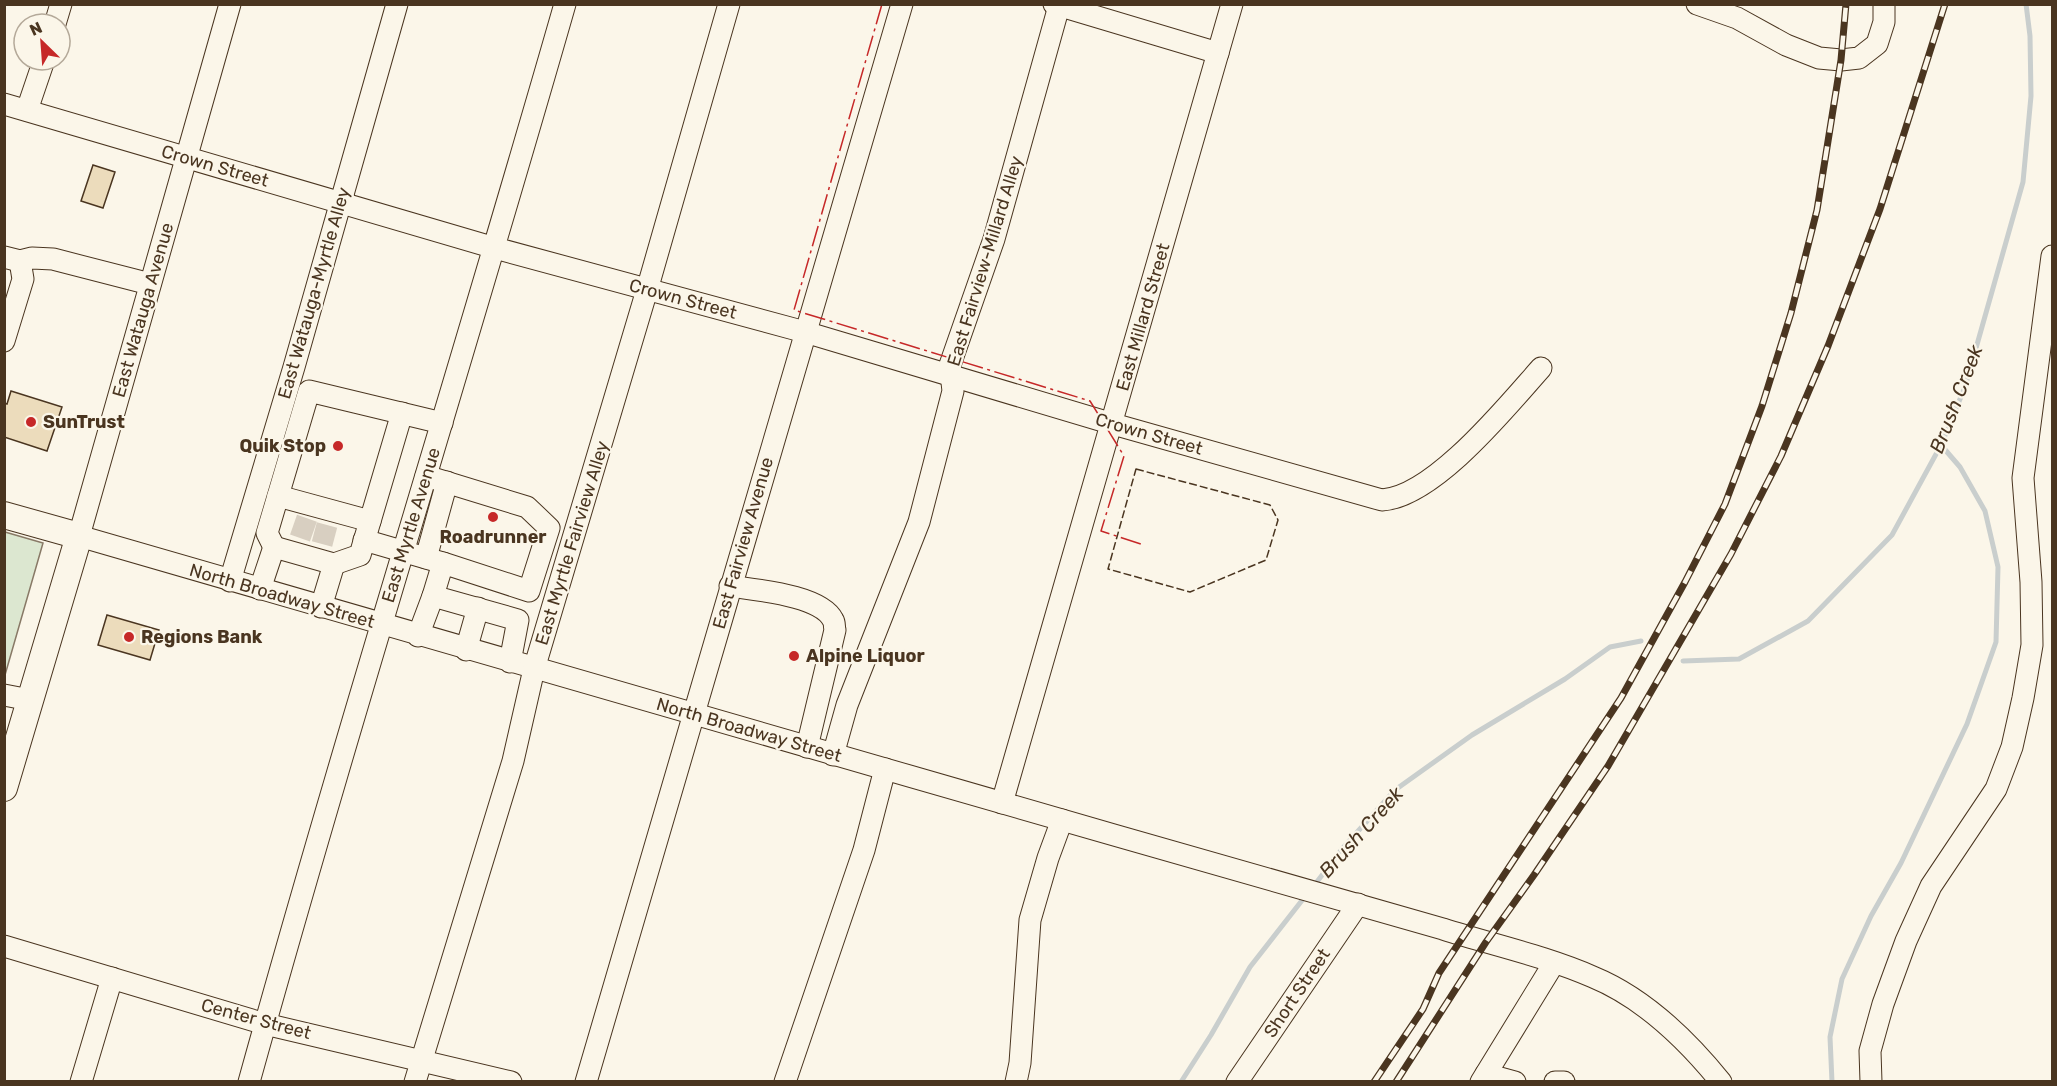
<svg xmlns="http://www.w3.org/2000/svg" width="2057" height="1086" font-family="Rubik,sans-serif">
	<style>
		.green { fill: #dce7d0; stroke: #887966; stroke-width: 1.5 }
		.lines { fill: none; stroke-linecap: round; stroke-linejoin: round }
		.stream { stroke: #c9cecd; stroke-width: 5 }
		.building { fill: #ecdcbc; stroke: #4a3520; stroke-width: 1.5 }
		.minor-tunnel { stroke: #d8cfc1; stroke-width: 21; stroke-dasharray: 21 10; stroke-linecap: butt }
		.minor-casing { stroke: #4a3520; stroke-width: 23 }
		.major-casing { stroke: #4a3520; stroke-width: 28 }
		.minor { stroke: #fbf6e9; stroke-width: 21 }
		.major { stroke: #fbf6e9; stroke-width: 26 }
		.rail-casing { stroke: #4a3520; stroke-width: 7 }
		.rail { stroke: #fbf6e9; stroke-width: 4.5; stroke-dasharray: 14; stroke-linecap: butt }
		.fence { stroke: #4a3520; stroke-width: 1.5; stroke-dasharray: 8 3; stroke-linecap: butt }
		.power { stroke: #c62828; stroke-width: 1.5; stroke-dasharray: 21 4.5 3 4.5; stroke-linecap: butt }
		.poi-dot { fill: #c62828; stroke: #fbf6e9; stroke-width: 2 }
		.labels { text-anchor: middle; stroke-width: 4.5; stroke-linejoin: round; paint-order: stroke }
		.street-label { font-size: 18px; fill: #4a3520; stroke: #fbf6e9 }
		.poi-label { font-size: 18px; font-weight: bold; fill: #4a3520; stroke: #fbf6e9; text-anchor: start }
		.water-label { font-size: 20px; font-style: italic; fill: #4a3520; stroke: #fbf6e9 }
	</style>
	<rect width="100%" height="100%" fill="#fbf6e9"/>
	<polygon class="green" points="5,532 43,543 5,675 4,532"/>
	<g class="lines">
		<g class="stream">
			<polyline points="1683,661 1739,659 1808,621 1892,535 1941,445 1965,387 2023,182 2031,96 2030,36 2026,4"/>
			<polyline points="1313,887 1342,849 1395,790 1472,735 1565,679 1610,647 1641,641"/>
			<polyline points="1181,1082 1211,1035 1250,967 1307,894"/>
			<polyline points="1832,1082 1830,1037 1842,979 1871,916 1901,863 1967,724 1996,642 1998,567 1985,511 1960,467 1941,445"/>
		</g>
	</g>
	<g class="building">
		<polygon points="93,165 115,172 103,208 81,201"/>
		<polygon points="11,391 62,407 47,451 4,437 4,403 7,404"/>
		<polygon points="107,615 159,630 150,660 98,645"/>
	</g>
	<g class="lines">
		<g class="minor-tunnel">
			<polyline points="300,538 307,518"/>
			<polyline points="322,544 327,525"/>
		</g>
		<defs>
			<g id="minor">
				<path d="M 230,4 L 79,536 C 423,638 769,735 1114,835 C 1224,867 1334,897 1443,929 C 1493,945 1545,956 1593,977 C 1644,998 1687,1040 1721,1082"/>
				<polyline points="1054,4 1218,53"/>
				<polyline points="1697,4 1737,18 1786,45 1819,58 1841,60 1859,58 1877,44 1884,22 1884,4"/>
				<polyline points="55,24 61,4"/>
				<path d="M 4,104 L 495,248 L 805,332 L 1113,424 L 1382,500 C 1434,497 1508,405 1541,368"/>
				<polyline points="27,110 44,60"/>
				<polyline points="4,257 20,261 32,258 53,259 150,284"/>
				<polyline points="4,341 23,279 20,261"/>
				<polyline points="426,476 527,507 549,528 529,591 443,563 433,596 518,620 510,662"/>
				<polyline points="278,496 370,521"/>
				<polyline points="364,540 443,563"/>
				<polyline points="274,547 267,533 309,391 442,423"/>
				<polyline points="426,558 447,482"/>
				<polyline points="334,564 360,555 402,413"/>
				<polyline points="230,581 294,367 397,4"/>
				<path d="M 730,586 C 755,590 821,595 833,620 C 835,623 834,627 835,630 L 807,747"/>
				<polyline points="260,589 274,547 334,564 321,607"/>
				<polyline points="418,636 433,596"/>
				<polyline points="466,650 478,608"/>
				<polyline points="4,695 30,700"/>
				<polyline points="833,755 847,705 919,522 953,391 950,365 994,239 1059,6"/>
				<polyline points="1002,803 1232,4"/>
				<polyline points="4,946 265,1024 511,1082"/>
				<polyline points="1486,1074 1515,1082"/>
				<polyline points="81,1082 112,978"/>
				<path d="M 249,1082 C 349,721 462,364 565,4"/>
				<polyline points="415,1082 513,761 534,669 647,290 729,4"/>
				<polyline points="586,1082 902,4"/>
				<polyline points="785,1082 864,850 885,769"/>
				<polyline points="1016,1082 1020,1063 1030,920 1048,858 1062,820"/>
				<polyline points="1237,1082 1358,904"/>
				<polyline points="1481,1082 1554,963"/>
				<polyline points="1555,1082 1564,1082"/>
				<polyline points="1871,1082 1870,1051 1883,1004 1906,941 1931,886 1996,789 2012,747 2023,698 2032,645 2031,582 2023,478 2052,256"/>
			</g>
			<polyline id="major" points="4,515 79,536 4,788"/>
		</defs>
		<use href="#minor" class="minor-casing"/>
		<use href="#major" class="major-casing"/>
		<use href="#minor" class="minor"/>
		<use href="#major" class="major"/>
		<defs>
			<g id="rail">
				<polyline points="1374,1082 1423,1009 1439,973 1621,698 1685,582 1725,504 1762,406 1791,313 1817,210 1841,60 1846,4"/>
				<polyline points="1396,1082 1486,942 1534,875 1608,766 1731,554 1781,456 1828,346 1880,209 1945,4"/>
			</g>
		</defs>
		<use href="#rail" class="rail-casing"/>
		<use href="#rail" class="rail"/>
		<polygon class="fence" points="1136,469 1270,505 1278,520 1266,560 1190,592 1108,569"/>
		<polyline class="power" points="882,4 794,310 1090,401 1124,456 1101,531 1141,544"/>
	</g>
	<g class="poi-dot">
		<circle cx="31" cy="422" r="6"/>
		<circle cx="338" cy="446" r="6"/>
		<circle cx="493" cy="517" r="6"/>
		<circle cx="129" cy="637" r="6"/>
		<circle cx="794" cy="656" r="6"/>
	</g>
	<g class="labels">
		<g class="street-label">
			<text transform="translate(215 166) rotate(16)" y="6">Crown Street</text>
			<text transform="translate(985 261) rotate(-73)" y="6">East Fairview-Millard Alley</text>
			<text transform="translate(314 293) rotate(-74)" y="6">East Watauga-Myrtle Alley</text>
			<text transform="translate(683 299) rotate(15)" y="6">Crown Street</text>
			<text transform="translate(143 310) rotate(-74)" y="6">East Watauga Avenue</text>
			<text transform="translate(1143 317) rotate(-74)" y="6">East Millard Street</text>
			<text transform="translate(1149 434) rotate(16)" y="6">Crown Street</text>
			<text transform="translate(411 525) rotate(-73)" y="6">East Myrtle Avenue</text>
			<text transform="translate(572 543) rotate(-73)" y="6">East Myrtle Fairview Alley</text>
			<text transform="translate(743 543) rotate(-74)" y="6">East Fairview Avenue</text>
			<text transform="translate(282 596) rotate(16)" y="6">North Broadway Street</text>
			<text transform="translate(749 730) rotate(16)" y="6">North Broadway Street</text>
			<text transform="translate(1297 993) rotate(-56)" y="6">Short Street</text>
			<text transform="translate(256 1019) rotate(15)" y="6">Center Street</text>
		</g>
		<g class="poi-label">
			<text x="43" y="428">SunTrust</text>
			<text x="326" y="452" text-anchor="end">Quik Stop</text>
			<text x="493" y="543" text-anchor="middle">Roadrunner</text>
			<text x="141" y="643">Regions Bank</text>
			<text x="806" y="662">Alpine Liquor</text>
		</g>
		<g class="water-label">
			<text transform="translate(1956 399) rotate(-69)" y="7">Brush Creek</text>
			<text transform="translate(1361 832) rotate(-48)" y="7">Brush Creek</text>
		</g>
	</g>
	<rect width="2057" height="1086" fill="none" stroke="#4a3520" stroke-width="12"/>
	<g transform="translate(42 42) rotate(335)"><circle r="28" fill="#fbf6e9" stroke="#b4a999" stroke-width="1.5"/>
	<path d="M0-4.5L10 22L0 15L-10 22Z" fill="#c62828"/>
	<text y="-9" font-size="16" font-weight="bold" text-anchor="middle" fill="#4a3520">N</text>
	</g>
</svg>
